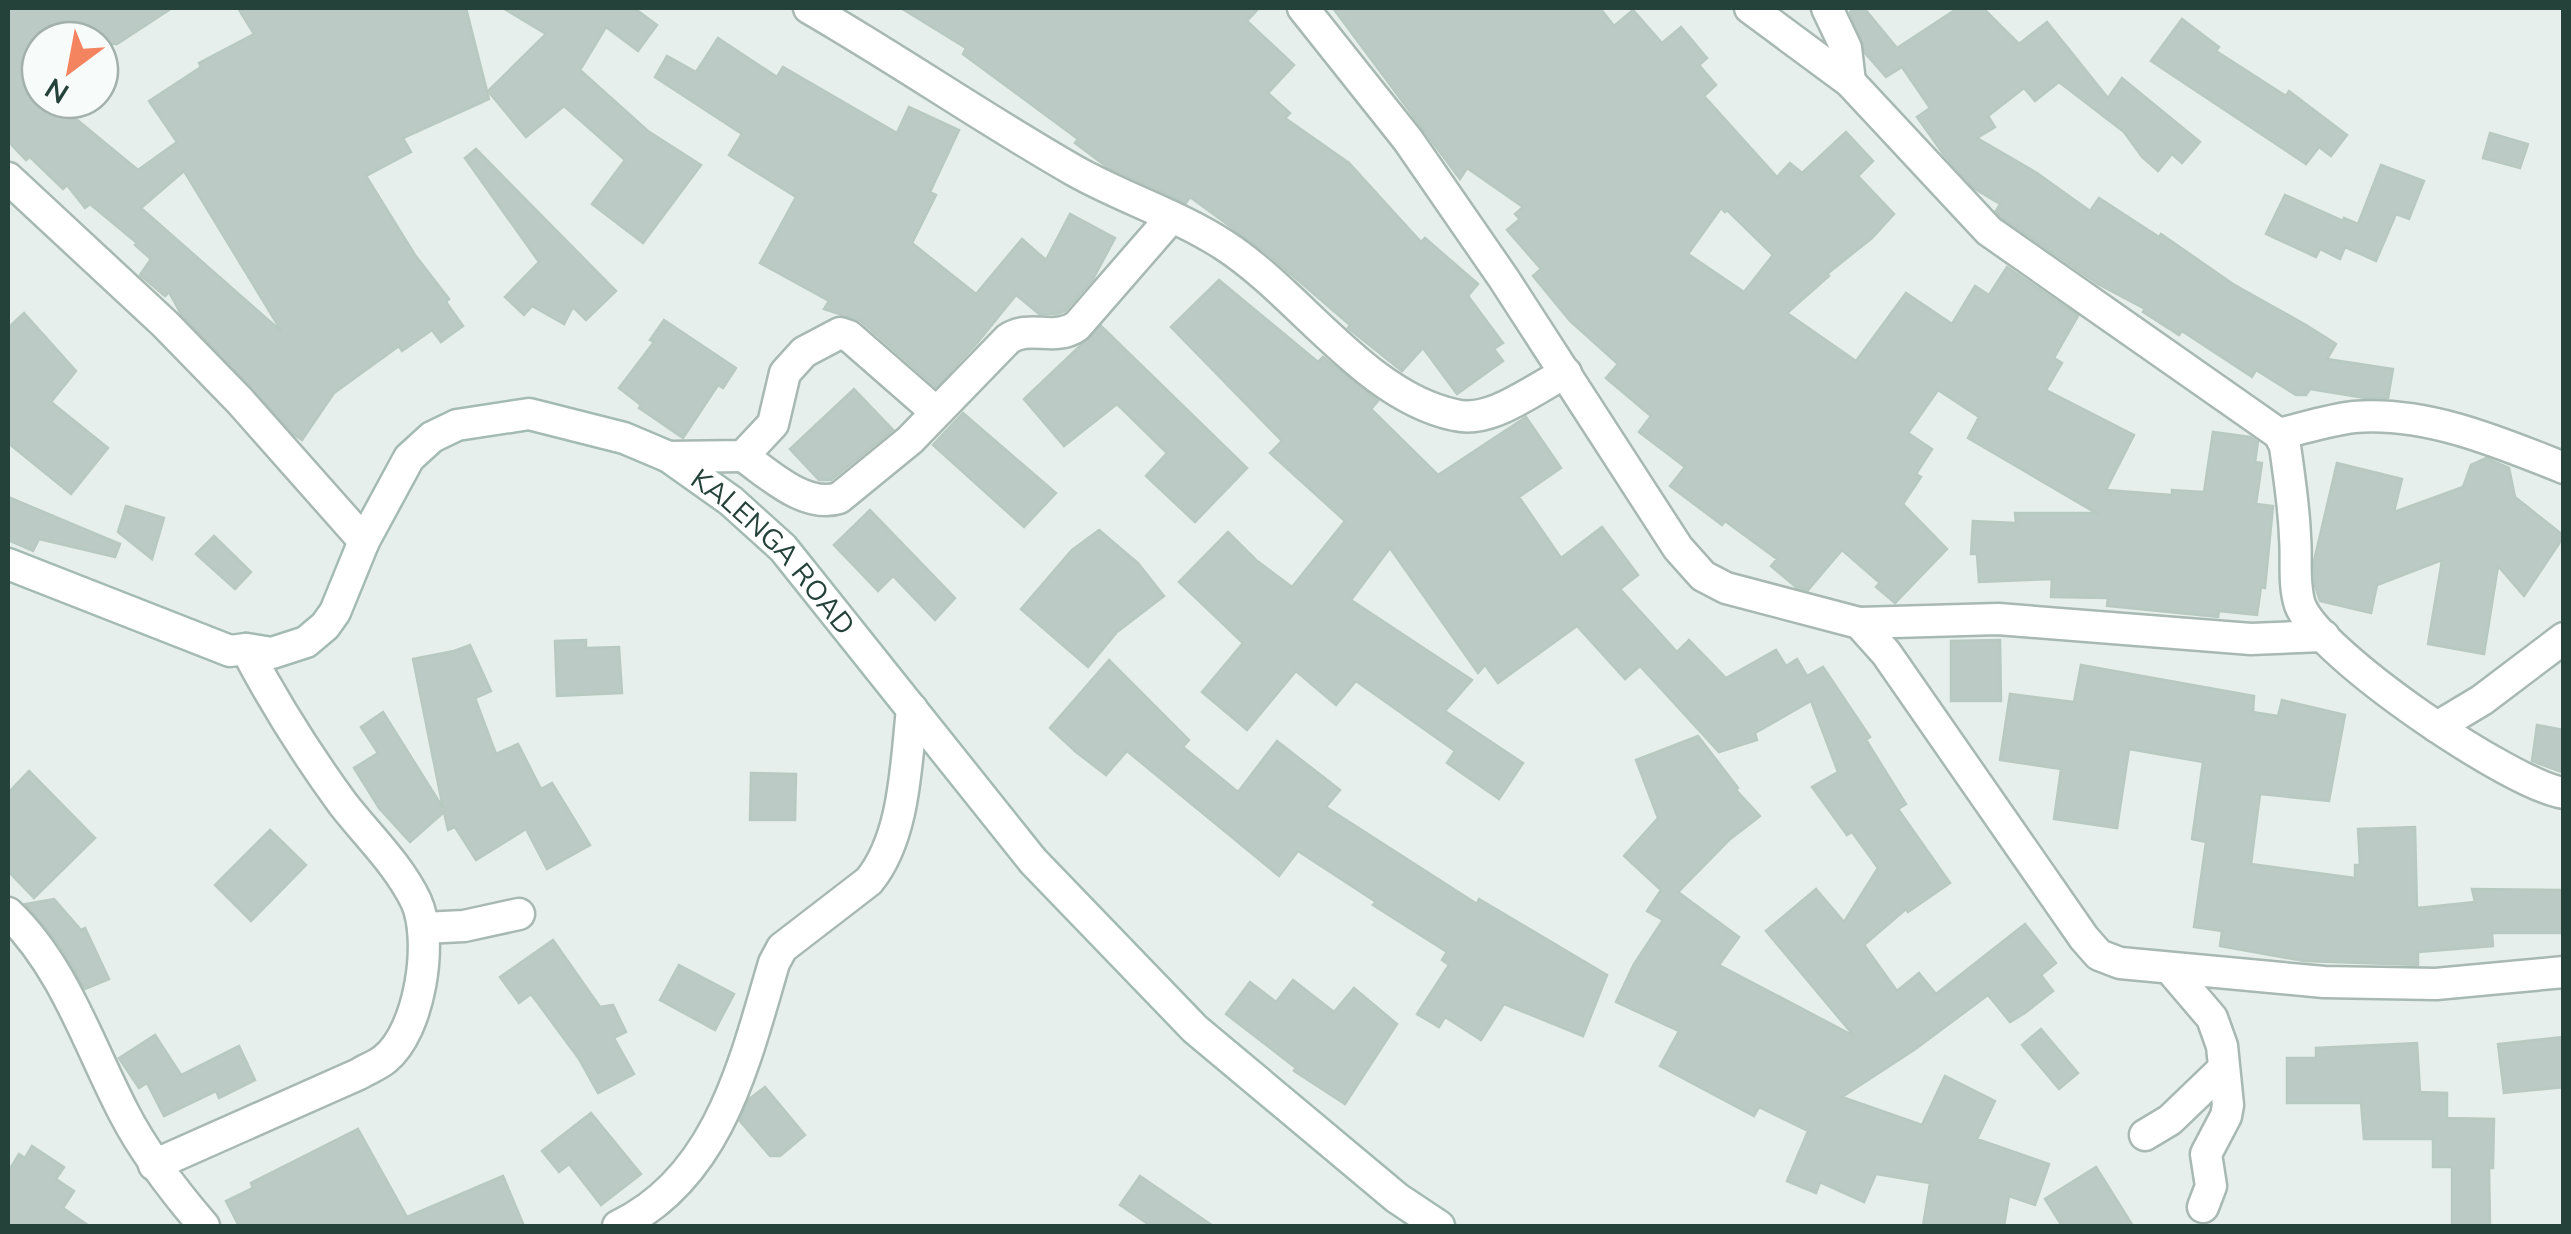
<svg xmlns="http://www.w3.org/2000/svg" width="2571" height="1234" font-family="Mulish,sans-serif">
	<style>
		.building { fill: #bbcac4; stroke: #b8c9c2; stroke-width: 2.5; fill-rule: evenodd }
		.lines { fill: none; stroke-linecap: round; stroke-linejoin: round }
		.street-casing { stroke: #a8b8b2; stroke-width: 35 }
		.secondary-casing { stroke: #a4bbb3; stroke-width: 35 }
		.street { stroke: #fff; stroke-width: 30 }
		.secondary { stroke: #fff; stroke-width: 30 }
		.labels { text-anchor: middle; stroke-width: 10; stroke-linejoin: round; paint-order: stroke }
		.street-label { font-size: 28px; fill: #24423a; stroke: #f7fbf9 }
	</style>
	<rect width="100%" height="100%" fill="#e6efeb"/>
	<g class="building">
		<path d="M 8,8 L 172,8 L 117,44 L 107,44 L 105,40 L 40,40 L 40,100 L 53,100 L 138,170 L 177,142 L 149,101 L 201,67 L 199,63 L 254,34 L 238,8 L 466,8 L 489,99 L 403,138 L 411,152 L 366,176 L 415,255 L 449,299 L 446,302 L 463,326 L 441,342 L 432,330 L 402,351 L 399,346 L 334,393 L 302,440 L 295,435 L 181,314 L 169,292 L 165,296 L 140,275 L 151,259 L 135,245 L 137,243 L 90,204 L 85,208 L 67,185 L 63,189 L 30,157 L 26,160 L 8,141 ZM 184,171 L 282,332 L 141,208 Z"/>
		<polygon points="503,8 634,8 657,25 638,51 606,27 580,70 648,131 701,165 643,243 592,204 625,160 564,106 526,137 488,91 546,34"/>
		<polygon points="901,8 1259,8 1247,21 1294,65 1268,93 1290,113 1285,118 1349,163 1421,242 1425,238 1478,284 1468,296 1503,343 1494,349 1503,361 1457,394 1423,348 1402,371 1348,328 1350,325 1264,251 1235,230 1190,197 1186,203 1107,167 1075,143 1078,139 963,54 966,48"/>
		<path d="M 1333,8 L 1600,8 L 1614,26 L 1633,10 L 1662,43 L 1681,27 L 1707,58 L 1699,65 L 1716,85 L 1704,96 L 1777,177 L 1790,163 L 1802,173 L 1846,132 L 1873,161 L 1858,176 L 1894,214 L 1872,238 L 1827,274 L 1829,276 L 1787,313 L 1856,361 L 1906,293 L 1952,324 L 1975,286 L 1989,295 L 2007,267 L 2078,316 L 2054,358 L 2062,363 L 2046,390 L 2134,435 L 2106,490 L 2172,495 L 2172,490 L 2204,492 L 2213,432 L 2250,437 L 2258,442 L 2255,462 L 2262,463 L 2256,504 L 2273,506 L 2265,588 L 2261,587 L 2257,615 L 2219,611 L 2218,617 L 2107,606 L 2108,598 L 2051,597 L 2052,579 L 1979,582 L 1977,554 L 1971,554 L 1973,521 L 2016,523 L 2015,513 L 2096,513 L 1968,438 L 1979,417 L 1938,390 L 1908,433 L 1932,449 L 1916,474 L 1921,477 L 1903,504 L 1947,549 L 1895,603 L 1876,587 L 1880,583 L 1842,550 L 1808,590 L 1796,587 L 1771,566 L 1777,559 L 1725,521 L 1722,525 L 1670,486 L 1685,467 L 1639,432 L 1651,416 L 1606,378 L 1618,364 L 1570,321 L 1533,276 L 1541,269 L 1507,230 L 1520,219 L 1515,214 L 1523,207 L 1467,168 L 1460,179 ZM 1721,208 L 1725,212 L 1727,210 L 1773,255 L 1744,292 L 1688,254 Z"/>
		<polygon points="1855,8 1864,8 1897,48 1958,8 1983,8 2019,44 2047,22 2108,98 2122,78 2200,142 2182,163 2172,154 2158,171 2142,157 2124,132 2059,82 2035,101 2024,88 1988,116 1995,127 1977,138 2037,173 2090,211 2099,198 2159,237 2161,234 2233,284 2306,325 2336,344 2327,359 2393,369 2388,398 2365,398 2310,389 2306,395 2296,395 2256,370 2252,377 2182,331 2179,335 2143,312 2145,309 2098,284 2001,217 1996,211 2000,204 1975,189 1944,155 1917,117 1930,108 1902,67 1886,77 1865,53 1850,12"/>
		<polygon points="2182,19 2219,47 2216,51 2286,96 2289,91 2347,135 2331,156 2319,147 2306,164 2151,61"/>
		<polygon points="718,38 777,77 783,67 897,133 909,107 959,130 930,192 936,195 912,243 976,294 1022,239 1046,260 1070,214 1115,238 1093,279 1065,311 1057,314 1039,314 1016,295 978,342 936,387 861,321 824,309 829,301 760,263 796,197 729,155 742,134 655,77 667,56 696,72"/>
		<polygon points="2490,133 2528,144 2520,168 2483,158"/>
		<polygon points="476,149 616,291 586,320 573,307 564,324 532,306 524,315 505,297 539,262 465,158"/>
		<polygon points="2381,165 2424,181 2409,219 2396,214 2376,261 2345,247 2340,259 2320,249 2316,257 2266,234 2285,195 2343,221 2344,218 2358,224"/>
		<polygon points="1219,280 1318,362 1323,357 1378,401 1371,409 1438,475 1526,417 1561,468 1519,497 1561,558 1602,527 1638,575 1620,589 1677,652 1689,640 1726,678 1776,650 1786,666 1797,659 1807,676 1823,667 1870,737 1866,740 1906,804 1898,809 1950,883 1908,912 1906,909 1864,945 1897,991 1919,973 1936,994 2025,924 2056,963 2041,975 2053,991 2025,1013 2010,1022 1988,995 1914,1050 1842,1097 1922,1125 1945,1076 1995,1101 1977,1139 2049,1164 2035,1205 2009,1196 2004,1226 1923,1226 1930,1183 1876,1174 1864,1202 1820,1182 1816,1193 1787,1181 1808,1131 1759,1107 1754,1116 1660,1066 1679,1031 1616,1002 1634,964 1663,920 1647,911 1661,890 1624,856 1658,818 1636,760 1698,736 1738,788 1736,790 1760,816 1729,840 1678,892 1739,937 1719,965 1854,1036 1766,931 1816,889 1844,922 1878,868 1852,832 1847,835 1812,787 1838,772 1811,701 1755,733 1757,740 1719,752 1640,666 1625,679 1577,626 1498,683 1485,665 1478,673 1390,548 1351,600 1472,680 1445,711 1523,763 1499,799 1447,763 1455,751 1356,681 1336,705 1296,671 1247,730 1202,692 1243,643 1179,582 1228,532 1256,560 1292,587 1345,521 1270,453 1282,441 1171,327"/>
		<polygon points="24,313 76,371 51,402 108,448 71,494 8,443 8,328"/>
		<polygon points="664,320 736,368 723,388 718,385 683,438 639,408 641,405 619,388 654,342 650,340"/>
		<polygon points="1101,326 1247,468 1195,522 1146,476 1167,453 1117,404 1064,446 1024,399"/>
		<polygon points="854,389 893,430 831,480 819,480 790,449"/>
		<polygon points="963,413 1056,493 1024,527 933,445"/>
		<polygon points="2486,458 2509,468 2515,497 2564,536 2524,596 2498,566 2484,654 2428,644 2442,560 2377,585 2371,613 2320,601 2315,586 2314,561 2337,463 2402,479 2394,512 2463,487 2471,465"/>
		<polygon points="8,497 120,544 115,557 39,539 33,551 8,540"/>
		<polygon points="126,506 164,518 152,559 118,532"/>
		<polygon points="870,510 955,598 935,620 893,576 878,591 834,545"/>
		<polygon points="1099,530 1138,563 1164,596 1117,632 1088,667 1021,609 1072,550"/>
		<polygon points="214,536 251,572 235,589 196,554"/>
		<polygon points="586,640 586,648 619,647 622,693 557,696 555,641"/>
		<polygon points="2000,640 2001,701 1951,701 1951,641"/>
		<polygon points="470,645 491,691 475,698 496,754 518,744 541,789 552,783 590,845 547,869 526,829 476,860 455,827 448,830 444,812 410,842 379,808 354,768 378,753 361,727 383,712 443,808 413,659 454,651"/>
		<polygon points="1109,660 1189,740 1183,747 1238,792 1277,741 1340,790 1326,807 1477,904 1479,899 1607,975 1583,1036 1504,1004 1481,1040 1445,1017 1439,1027 1417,1014 1449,965 1442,960 1447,952 1373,905 1376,902 1298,851 1279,876 1127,751 1106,775 1076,752 1050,728"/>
		<polygon points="2081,665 2254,696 2253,712 2278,716 2282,700 2345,715 2329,801 2260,794 2251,864 2355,878 2355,865 2360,865 2358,829 2415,827 2417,908 2475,902 2472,889 2561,890 2561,933 2492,933 2493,946 2418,952 2418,965 2304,961 2220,946 2222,931 2194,927 2206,842 2192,839 2203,762 2129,749 2117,828 2054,819 2061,769 2000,760 2010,694 2074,702"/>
		<polygon points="2537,725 2564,730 2564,773 2532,761"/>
		<polygon points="29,771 95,838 34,898 8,871 8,793"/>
		<polygon points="751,773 796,774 795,820 750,820"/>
		<polygon points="270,830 306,865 251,921 215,885"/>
		<polygon points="54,899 81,930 85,928 109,979 85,989 60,946 25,904"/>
		<polygon points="553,940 600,1007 613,1005 626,1032 614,1038 634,1074 598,1093 579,1059 531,994 519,1003 500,977"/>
		<polygon points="679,965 734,994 715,1030 660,1000"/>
		<polygon points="1293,980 1334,1012 1354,988 1397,1024 1345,1104 1294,1071 1296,1068 1226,1014 1250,982 1276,1002"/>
		<polygon points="2041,1029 2078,1073 2059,1089 2022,1045"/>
		<polygon points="155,1035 181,1075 239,1046 255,1080 219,1098 216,1091 164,1116 147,1083 139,1088 119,1058"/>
		<polygon points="2564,1037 2564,1087 2504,1093 2498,1044"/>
		<polygon points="2417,1043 2420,1092 2447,1093 2447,1118 2494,1119 2493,1168 2489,1168 2490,1226 2452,1226 2452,1167 2433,1167 2433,1139 2364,1139 2361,1103 2287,1103 2287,1058 2316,1058 2316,1048"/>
		<polygon points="765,1087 805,1135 780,1156 770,1156 740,1121 749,1099"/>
		<polygon points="591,1113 641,1174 601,1205 569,1164 559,1172 542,1151"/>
		<polygon points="358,1129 407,1217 503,1176 524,1226 239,1226 226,1201 253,1188 251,1183"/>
		<polygon points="32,1146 64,1167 56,1179 74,1191 63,1208 89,1226 8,1226 8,1172 19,1154 25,1158"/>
		<polygon points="2096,1167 2133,1226 2062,1226 2045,1199"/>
		<polygon points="1140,1176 1213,1226 1151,1226 1120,1205"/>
	</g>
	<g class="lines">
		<defs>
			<g id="street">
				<path d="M 809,8 C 899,60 984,119 1075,171 C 1123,198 1178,215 1224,245 C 1300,294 1365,396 1455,415 C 1492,424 1534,388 1566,373"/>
				<polyline points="1303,8 1408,140 1504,279 1678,548 1703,576 1726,588 1859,623 1886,653 2084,938 2099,955 2120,963 2324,982 2436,984 2564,972"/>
				<path d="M 1750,8 L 1850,82 L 1989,231 L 2279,434 L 2285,446 C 2289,476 2294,506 2295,537 C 2297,558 2293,584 2300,605 C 2319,655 2511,785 2564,793"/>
				<polyline points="1827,8 1846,48 1850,82"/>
				<polyline points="8,178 165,324 240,401 364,541"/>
				<path d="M 2279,434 C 2304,428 2329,420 2354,417 C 2426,411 2499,442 2564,468"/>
				<path d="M 743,456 C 769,474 805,509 839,498 L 910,440 L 1008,339 C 1030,324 1055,342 1077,326 L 1170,219"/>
				<polyline points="669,457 743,456 773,424 785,373 804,352 840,333 849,336 936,412"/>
				<polyline points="1859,623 1998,619 2251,639 2324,636"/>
				<polyline points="2437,727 2482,700 2564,638"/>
				<path d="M 8,913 C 64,966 89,1046 124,1113 C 145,1154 174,1191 204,1226"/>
				<polyline points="423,928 464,926 519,914"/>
				<polyline points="2171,970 2212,1018 2222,1046 2228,1105 2226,1116 2206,1154 2211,1186 2203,1207"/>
				<polyline points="2145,1135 2170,1120 2223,1069"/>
				<path d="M 154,1165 L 359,1074 C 367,1069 378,1065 385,1059 C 420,1031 434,940 416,901 C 398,864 368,836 343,804 C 305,752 276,706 246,649"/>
				<path d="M 618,1226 C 719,1178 745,1061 774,963 L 782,948 L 869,881 C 905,837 906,764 912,709"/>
			</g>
			<g id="secondary">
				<path id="s1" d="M 8,564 L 230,651 L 246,649 L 272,653 L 306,642 L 325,626 L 335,612 L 364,541 L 409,458 L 432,437 L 457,425 L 529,414 L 624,438 L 669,457 L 731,501 L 783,548 L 1033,861 L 1195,1029 L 1397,1198 L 1439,1226"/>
			</g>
		</defs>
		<use href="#street" class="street-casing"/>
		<use href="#secondary" class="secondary-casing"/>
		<use href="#street" class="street"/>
		<use href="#secondary" class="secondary"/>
	</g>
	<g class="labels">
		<g class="street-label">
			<text dy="10" stroke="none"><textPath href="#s1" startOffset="950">KALENGA ROAD</textPath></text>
		</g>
	</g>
	<rect width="2571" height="1234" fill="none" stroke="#24423a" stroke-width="20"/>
	<g transform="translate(70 70) rotate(212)"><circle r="48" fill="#f7fbf9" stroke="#a3b1ad" stroke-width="2.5"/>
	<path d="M0-8L18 38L0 25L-18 38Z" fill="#f4845f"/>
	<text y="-15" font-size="28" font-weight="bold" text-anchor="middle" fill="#24423a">N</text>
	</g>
</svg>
